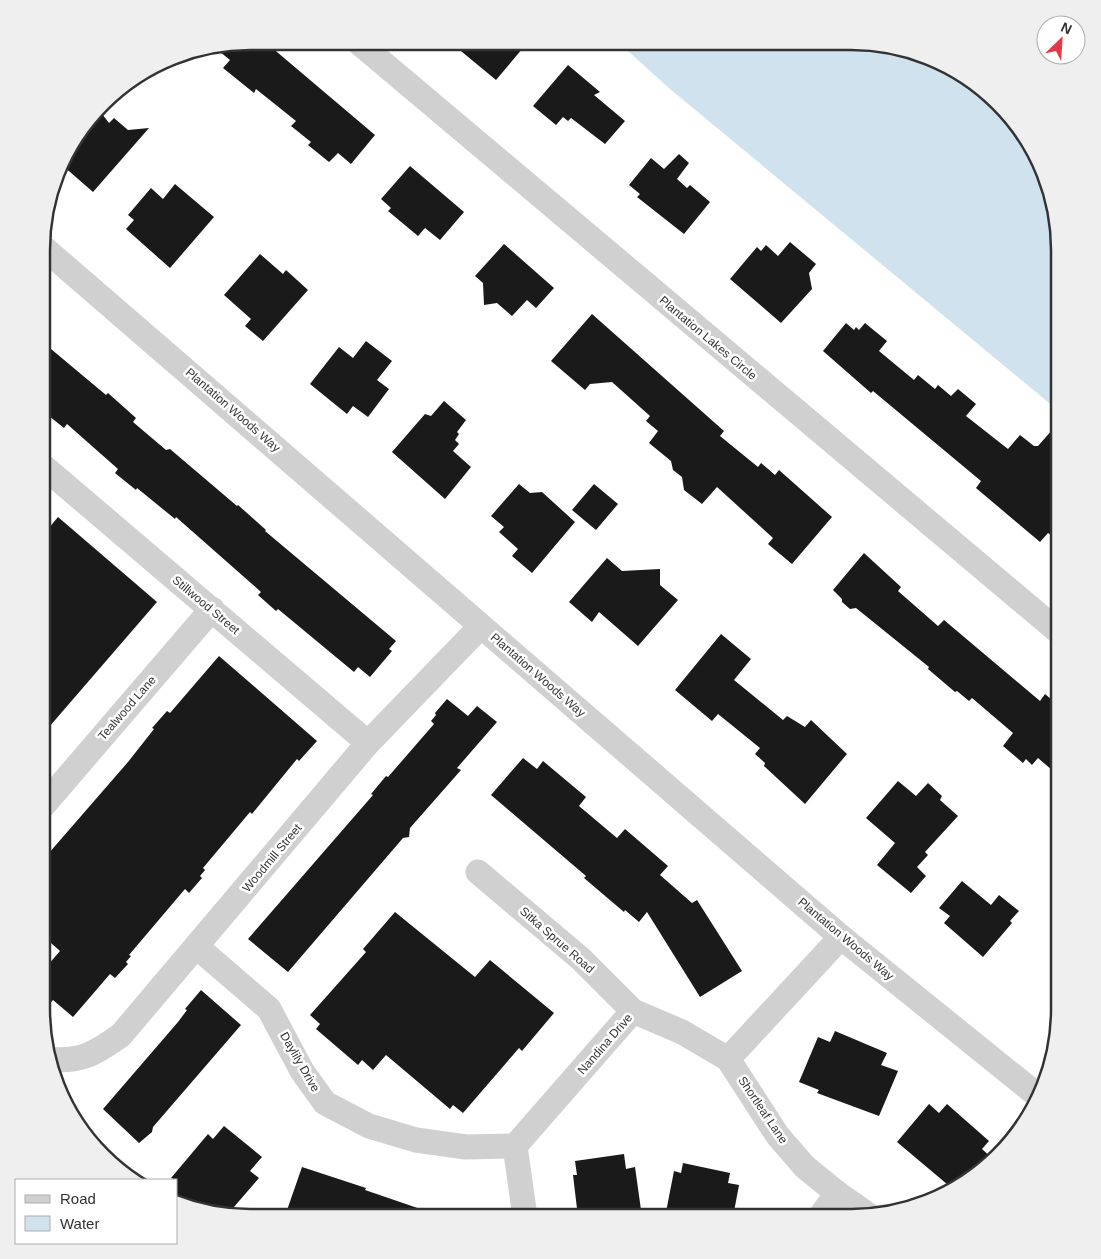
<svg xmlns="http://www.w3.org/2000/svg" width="1101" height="1259" font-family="Arial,sans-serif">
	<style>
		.water { fill: #cfe2ee }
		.building { fill: #1a1a1a }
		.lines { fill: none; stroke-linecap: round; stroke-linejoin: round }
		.minor { stroke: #d0d0d0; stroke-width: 25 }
		.labels { text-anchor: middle; stroke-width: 5; stroke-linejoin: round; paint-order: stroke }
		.street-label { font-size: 12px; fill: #333; stroke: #fff }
		.rim { fill: none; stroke: #333; stroke-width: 2.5 }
	</style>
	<rect width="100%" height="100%" fill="#fff"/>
	<polygon class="water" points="618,42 878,43 967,76 1032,145 1053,196 1060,250 1060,412 670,89"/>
	<g class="building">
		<polygon points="250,41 264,41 375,135 351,164 338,153 329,162 308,145 311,142 291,126 296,121 256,89 254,93 223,68 230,60 214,47"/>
		<polygon points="450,42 528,42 496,80"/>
		<polygon points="568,65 600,92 594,95 625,121 605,144 571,118 568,121 563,117 556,125 533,106"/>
		<polygon points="99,110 109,123 114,118 128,130 149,128 93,192 62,165 69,146"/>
		<polygon points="679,154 689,163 677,179 687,188 690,185 710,202 684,234 637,197 640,194 629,185 651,158 664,169"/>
		<polygon points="410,166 464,212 440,240 425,228 418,236 388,211 391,208 381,199"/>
		<polygon points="175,184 214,217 170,268 126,229 134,220 128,215 151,188 163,199"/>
		<polygon points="790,242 816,264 809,273 812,289 781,323 730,279 757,247 761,251 766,245 778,256"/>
		<polygon points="504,244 554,288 536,308 527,300 512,316 497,303 484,305 483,283 475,276"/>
		<polygon points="260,254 283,274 286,270 308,290 263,341 245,326 251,319 224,295"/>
		<polygon points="592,314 724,431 720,436 758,467 761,463 775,475 779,470 832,517 792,564 768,544 773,538 717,487 702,504 684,490 682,477 673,470 671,461 649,443 658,431 646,421 650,416 612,382 590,384 585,390 551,361"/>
		<polygon points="846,323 854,330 856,327 859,330 865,323 887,341 879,351 914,380 918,375 935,389 938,385 951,396 958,389 976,404 966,416 1008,449 1020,435 1034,446 1038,446 1060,421 1060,524 1051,535 1048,533 1040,542 976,488 981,481 873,391 871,393 823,351"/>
		<polygon points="366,341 392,361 377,380 389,389 368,417 353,406 347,414 310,384 339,347 353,358"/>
		<polygon points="45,344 106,395 108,393 136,418 133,422 166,450 170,449 237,506 238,505 266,530 265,531 396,641 389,649 392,651 370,677 358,667 354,672 278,609 276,611 258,595 261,592 176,517 175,519 137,488 136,490 115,473 118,469 67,424 64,428 44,412"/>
		<polygon points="444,401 466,420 457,432 459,434 455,440 459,444 453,451 471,467 445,499 392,452 425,414 431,416"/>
		<polygon points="519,484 530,493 542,492 575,522 532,573 512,556 518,549 499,532 504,527 491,516"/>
		<polygon points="594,484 618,504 596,530 572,510"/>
		<polygon points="58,517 157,602 43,734 44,534"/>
		<polygon points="864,553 901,587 898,591 938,626 944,620 1040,701 1045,694 1059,706 1059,776 1038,758 1032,765 1026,759 1023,763 1003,746 1013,733 972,698 969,701 957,691 955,692 928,669 929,667 856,608 850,609 842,602 842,599 833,590"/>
		<polygon points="607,558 622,571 660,569 660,585 678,600 638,646 599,612 592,622 569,602"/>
		<polygon points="721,634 751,659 734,680 783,720 787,716 805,727 811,720 847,754 805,804 764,766 765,763 755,754 760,748 718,714 712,721 675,690"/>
		<polygon points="219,656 317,741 299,761 297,759 252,814 250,812 203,868 205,870 200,876 202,878 189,893 185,889 129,955 131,956 126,962 128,964 115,978 110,974 73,1017 53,1000 42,1013 41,973 60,951 42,935 42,861 128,762 154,729 152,728 167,711 170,713"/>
		<polygon points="447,699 468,716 477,706 497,722 457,768 461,770 410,828 409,837 403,838 288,972 248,939 373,795 371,794 386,776 388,777 434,724 431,721 436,715 435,713"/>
		<polygon points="523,758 537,769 543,761 586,797 579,806 617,838 625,829 668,866 660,875 692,903 697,900 742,971 700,997 647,912 639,922 625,910 624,912 584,878 586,876 491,795"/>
		<polygon points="898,781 916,796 928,783 942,796 940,800 958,816 925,852 928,855 917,867 926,876 911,893 877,865 895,843 866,818"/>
		<polygon points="962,881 991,905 999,895 1019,911 1010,921 1012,923 983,957 944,923 950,916 939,908"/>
		<polygon points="395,912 475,977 490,960 554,1013 522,1051 519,1048 463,1113 453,1105 450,1109 386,1055 373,1070 362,1060 358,1065 316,1029 320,1024 310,1015 366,952 363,949"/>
		<polygon points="201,990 241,1025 153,1127 152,1132 139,1143 103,1109 178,1022 187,1010 185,1009"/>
		<polygon points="835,1031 887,1053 881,1065 898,1071 879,1116 817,1093 819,1090 799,1082 818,1037 830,1042"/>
		<polygon points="929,1104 939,1113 947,1104 989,1141 982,1149 994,1160 954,1190 897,1142"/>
		<polygon points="224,1126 262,1157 250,1171 259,1178 227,1215 176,1199 176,1180 171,1178 208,1134 213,1139"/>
		<polygon points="624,1154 626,1169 635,1167 642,1217 578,1217 573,1175 577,1175 575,1161"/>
		<polygon points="683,1163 730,1173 728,1183 739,1185 733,1217 665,1217 674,1171 681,1173"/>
		<polygon points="302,1167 366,1188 365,1190 435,1214 434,1217 298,1217 286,1213"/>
	</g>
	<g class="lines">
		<g class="minor">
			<polyline points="358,42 1060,633"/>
			<polyline points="45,249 841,937 1037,1095"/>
			<polyline points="44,467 368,743"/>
			<polyline points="42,807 212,609"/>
			<polyline points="478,872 581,959 633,1011 682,1032 728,1059 778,1136 805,1167 837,1193 870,1216"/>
			<polyline points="197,947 269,1009 302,1071 325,1103 369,1126 416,1140 466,1147 515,1146"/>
			<path d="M 48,1059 C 80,1063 96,1053 121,1035 L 368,743 L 481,626"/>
			<polyline points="728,1059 841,937"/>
			<polyline points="515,1146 633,1011"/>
			<polyline points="515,1146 525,1217"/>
			<polyline points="820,1217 837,1193"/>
		</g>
	</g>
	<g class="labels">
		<g class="street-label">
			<text transform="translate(708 338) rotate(40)" y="4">Plantation Lakes Circle</text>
			<text transform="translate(233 410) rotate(41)" y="4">Plantation Woods Way</text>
			<text transform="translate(206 605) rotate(40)" y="4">Stillwood Street</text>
			<text transform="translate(538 675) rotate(41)" y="4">Plantation Woods Way</text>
			<text transform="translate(127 708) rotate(-49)" y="4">Tealwood Lane</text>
			<text transform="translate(272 858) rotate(-50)" y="4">Woodmill Street</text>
			<text transform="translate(846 939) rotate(40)" y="4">Plantation Woods Way</text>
			<text transform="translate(557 940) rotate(41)" y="4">Sitka Sprue Road</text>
			<text transform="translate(605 1044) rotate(-49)" y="4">Nandina Drive</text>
			<text transform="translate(300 1062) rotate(60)" y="4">Daylily Drive</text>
			<text transform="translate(763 1110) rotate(56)" y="4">Shortleaf Lane</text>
		</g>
	</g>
	<path d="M0 0H1101V1259H0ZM250 50H851A200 200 0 0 1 1051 250V1009A200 200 0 0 1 851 1209H250A200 200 0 0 1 50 1009V250A200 200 0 0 1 250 50Z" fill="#efefef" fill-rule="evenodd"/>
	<path class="rim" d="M250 50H851A200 200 0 0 1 1051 250V1009A200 200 0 0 1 851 1209H250A200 200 0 0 1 50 1009V250A200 200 0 0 1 250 50Z"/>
	<rect x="15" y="1179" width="162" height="65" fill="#ffffff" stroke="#adadad"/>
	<rect x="25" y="1195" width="25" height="8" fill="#d0d0d0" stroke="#adadad"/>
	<text x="60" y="1204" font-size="15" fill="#333333">Road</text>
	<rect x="25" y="1216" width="25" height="15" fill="#cfe2ee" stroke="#adadad"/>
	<text x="60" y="1229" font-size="15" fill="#333333">Water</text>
	<g transform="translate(1061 40) rotate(25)"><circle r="24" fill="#ffffff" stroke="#adadad"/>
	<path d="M0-4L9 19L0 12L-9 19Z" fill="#e63946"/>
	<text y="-8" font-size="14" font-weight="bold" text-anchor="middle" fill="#333333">N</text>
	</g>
</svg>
